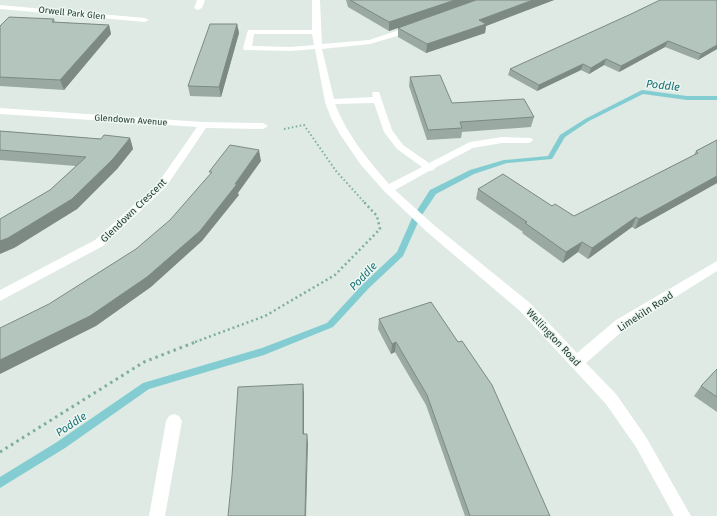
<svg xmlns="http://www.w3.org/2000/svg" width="717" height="516" font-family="'Fira Sans',sans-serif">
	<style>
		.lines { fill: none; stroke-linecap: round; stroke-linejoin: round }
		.stream { fill: #83cdd2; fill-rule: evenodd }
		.path-far2 { stroke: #7daf9a; stroke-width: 2; stroke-dasharray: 1.5 2.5; stroke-linecap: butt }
		.path-far1 { stroke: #7daf9a; stroke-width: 2.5; stroke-dasharray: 2 3; stroke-linecap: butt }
		.path { stroke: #7daf9a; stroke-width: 3; stroke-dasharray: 2.5 4; stroke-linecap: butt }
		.minor { fill: #fff; fill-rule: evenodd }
		.wall { fill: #9aa9a2 }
		.shaded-wall { fill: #7d8a84 }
		.building { fill: #b3c5bc; stroke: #7d8a84 }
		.labels { text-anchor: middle; stroke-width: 3; stroke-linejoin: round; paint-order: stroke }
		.far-street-label { font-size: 9px; fill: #1f3a30; stroke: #eef7f1 }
		.street-label { font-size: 10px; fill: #1f3a30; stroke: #eef7f1 }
		.water-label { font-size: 11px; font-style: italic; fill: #187077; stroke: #eef7f1 }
	</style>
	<rect width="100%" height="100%" fill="#deeae3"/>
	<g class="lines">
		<polygon class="stream" points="642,90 687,96 717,96 717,100 687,100 643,94 589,121 565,137 552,159 507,163 474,174 436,194 420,218 403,256 369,288 333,327 264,355 149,389 65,448 0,488 0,477 57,442 143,383 262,348 327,323 363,284 397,252 412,218 430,190 470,170 504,160 548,156 560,135 585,119"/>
		<polyline class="path-far2" points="284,129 304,125 336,171 365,203"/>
		<polyline class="path-far1" points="195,342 265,316 335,275 380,229 377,216 364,202"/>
		<polyline class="path" points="0,452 144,362 198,341"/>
		<g class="minor">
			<polygon points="197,0 205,0 202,8 198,10 194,8"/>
			<path d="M 312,0 L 320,0 L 322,44 L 369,40 L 411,26 L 417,26 L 417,30 L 370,44 L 322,49 L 334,99 L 373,97 L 372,94 L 373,92 L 379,92 L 392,130 L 403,145 L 429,163 L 470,142 L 502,137 L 531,138 L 533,140 L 531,142 L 528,143 L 502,143 L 473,148 L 435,168 L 434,170 L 429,171 L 395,190 L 435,226 L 530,303 L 577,353 L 616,320 L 717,261 L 717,271 L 626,328 L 586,363 L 616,394 L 646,437 L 691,516 L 674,516 L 636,447 L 606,404 L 520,311 L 427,232 L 384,191 L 361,165 L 341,136 L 331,118 L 325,102 L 315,49 L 291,51 L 244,50 L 243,48 L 248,30 L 312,30 ZM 254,34 L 312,34 L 314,45 L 291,47 L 252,46 ZM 374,103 L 384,132 L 397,149 L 422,167 L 389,184 C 368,160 347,135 335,104 Z"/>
			<polygon points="0,5 145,18 149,20 145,22 0,9"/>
			<polygon points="0,108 203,122 263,123 268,126 263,129 206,128 166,187 103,246 0,301 0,290 95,240 158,183 197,127 0,114"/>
			<polygon points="174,414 179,416 182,421 165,516 149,516 166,421 169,416"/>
		</g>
	</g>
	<g class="wall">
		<polygon points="346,0 554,0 486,26 485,33 426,53 398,37 398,28 389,31 348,7"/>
		<polygon points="714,0 717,0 717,49 698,60 665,47 619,72 604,65 589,74 581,70 537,91 508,75 510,69"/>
		<polygon points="54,19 55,22 109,25 111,34 64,90 0,86 0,26"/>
		<polygon points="237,24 239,33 221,97 190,96 188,86"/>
		<polygon points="410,77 452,103 534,117 531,127 462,132 461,138 427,140 409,86"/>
		<polygon points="0,131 101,139 130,138 133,149 117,169 77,209 14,248 50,190 76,166 0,160"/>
		<polygon points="717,140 717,183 635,229 632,227 588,259 578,252 563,263 522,233 523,232 476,199 478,189 552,206 574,216 694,155 696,151"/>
		<polygon points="379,319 550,516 465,516 426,405 395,352 391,354 378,329"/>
		<polygon points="717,369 717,412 694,396 701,386"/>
	</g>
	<g class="shaded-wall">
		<polygon points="455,0 478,0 389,31 389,22"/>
		<polygon points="533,0 554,0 486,26 485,33 426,53 427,44 479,20"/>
		<polygon points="237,24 239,33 221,97 219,87"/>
		<polygon points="109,25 111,34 64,90 60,80"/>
		<polygon points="668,41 665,47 619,72 621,66"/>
		<polygon points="717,45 717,49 698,60 701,54"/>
		<polygon points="606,59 604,65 589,74 591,68"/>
		<polygon points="583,64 581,70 537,91 539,85"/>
		<polygon points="130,138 133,149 117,169 77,209 14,248 0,254 0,241"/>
		<polygon points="259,150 261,161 238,193 239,195 202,241 151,287 96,326 0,374 0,360 235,184"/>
		<polygon points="717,176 717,183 635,229 639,219"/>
		<polygon points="636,217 632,227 588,259 592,248"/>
		<polygon points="582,242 578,252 563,263 566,252"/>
		<polygon points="396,342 395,352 391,354 392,344"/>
		<polygon points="303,384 304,394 304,443 303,434"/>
		<polygon points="307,434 308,443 306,516 305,516"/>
	</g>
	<g class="building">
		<polygon points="350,0 455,0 389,22"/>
		<polygon points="476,0 533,0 479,20 486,24 427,44 398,28"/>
		<polygon points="660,0 717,0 717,45 701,54 668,41 621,66 606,59 591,68 583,64 539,85 510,69 631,14"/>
		<polygon points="9,17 54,19 52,22 109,25 60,80 0,77 0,26"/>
		<polygon points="210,24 237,24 219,87 188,86"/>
		<polygon points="440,75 452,103 524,99 534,117 460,122 462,128 428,130 410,77"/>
		<polygon points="0,131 101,139 104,135 130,138 113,159 72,199 8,238 0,241 0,219 50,190 86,157 0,150"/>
		<polygon points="717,140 717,176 639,219 636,217 592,248 582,242 566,252 525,223 527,222 478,189 503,174 552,206 555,204 574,216 698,153 696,151"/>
		<polygon points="230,145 259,150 235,184 237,184 200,231 147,277 90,316 0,360 0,328 49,304 136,249 170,220 212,172 209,172"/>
		<polygon points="431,302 458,342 462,341 492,385 550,516 470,516 427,395 396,342 392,344 379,319"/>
		<polygon points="717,369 717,397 701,386"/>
		<polygon points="303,384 303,434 307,434 305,516 228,516 232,476 238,387"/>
	</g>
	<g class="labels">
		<g class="far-street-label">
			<text transform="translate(72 13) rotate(6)" y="3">Orwell Park Glen</text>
			<text transform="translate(131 120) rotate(4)" y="3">Glendown Avenue</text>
		</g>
		<g class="street-label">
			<text transform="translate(133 210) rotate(-44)" y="4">Glendown Crescent</text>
			<text transform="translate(645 311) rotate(-33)" y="4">Limekiln Road</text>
			<text transform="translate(554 337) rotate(47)" y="4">Wellington Road</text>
		</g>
		<g class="water-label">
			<text transform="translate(663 85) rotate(6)" y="4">Poddle</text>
			<text transform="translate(363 276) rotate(-46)" y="4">Poddle</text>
			<text transform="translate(71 424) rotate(-34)" y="4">Poddle</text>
		</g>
	</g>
</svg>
